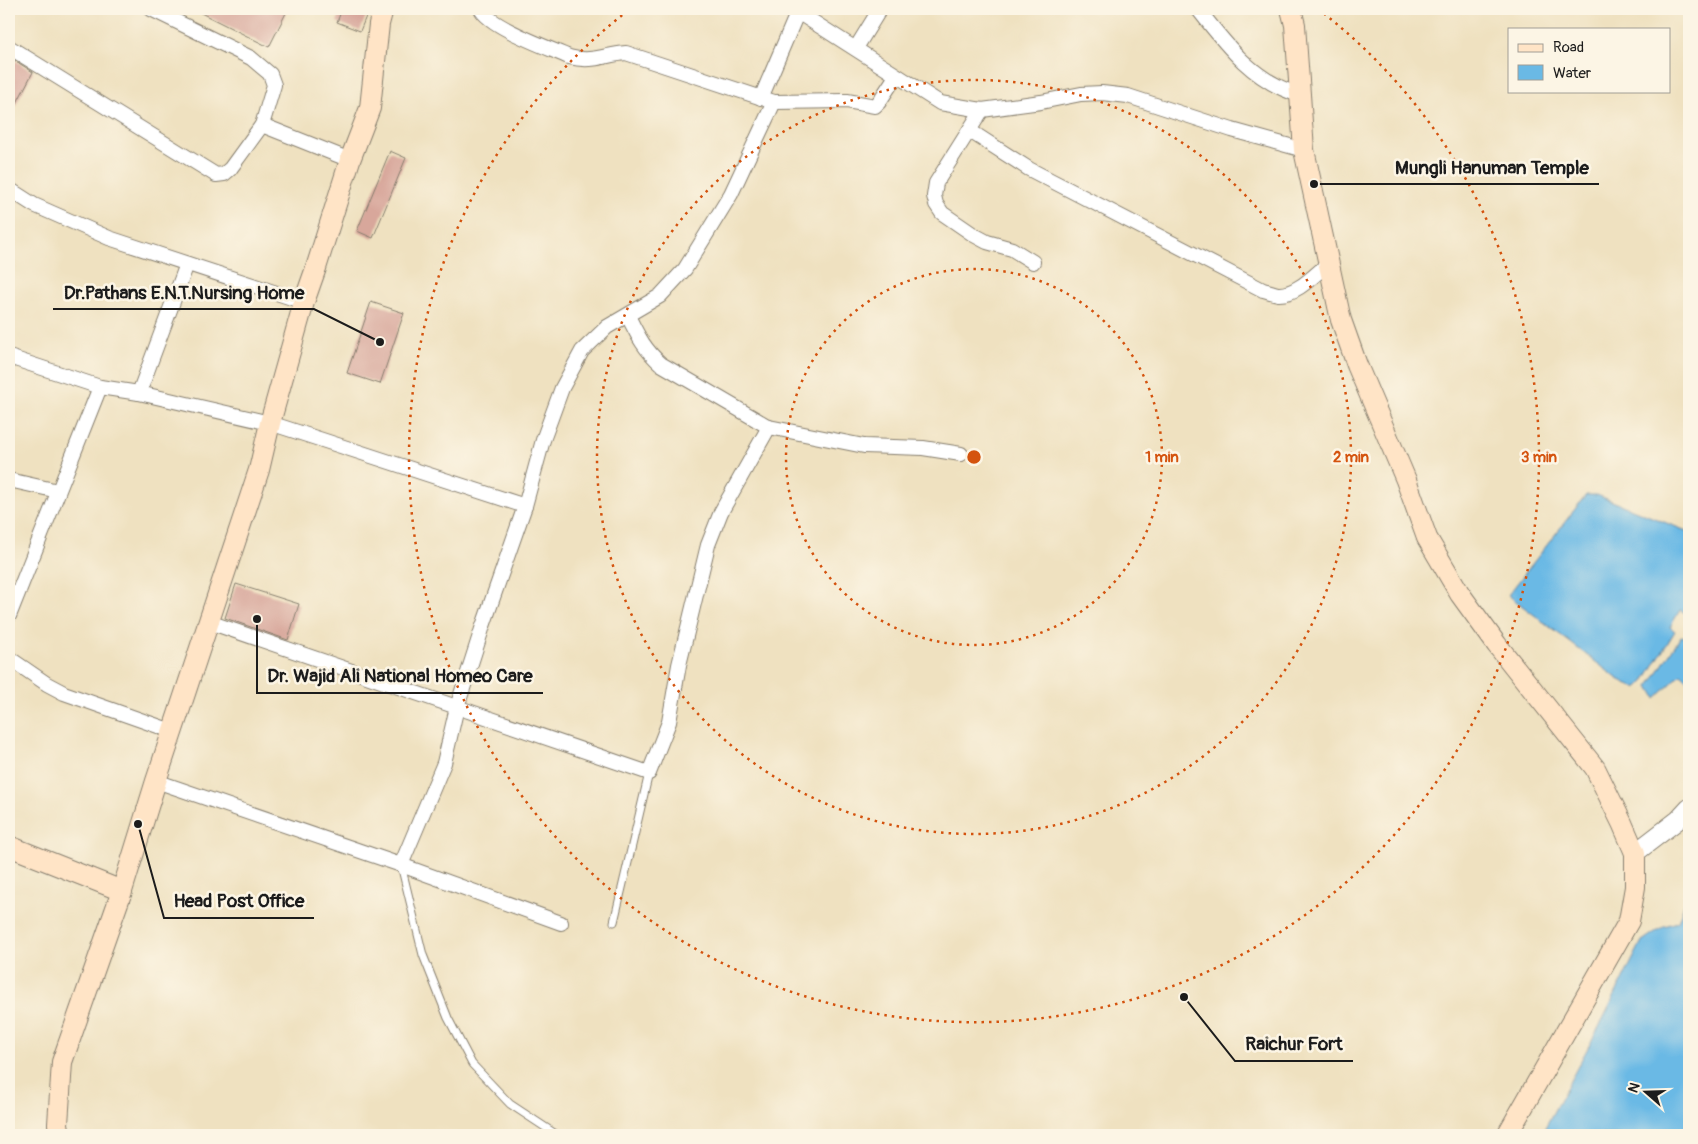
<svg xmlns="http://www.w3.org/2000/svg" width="1698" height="1144" font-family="Pangolin,sans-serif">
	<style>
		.water { fill: #6ab9e5; stroke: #436a80 }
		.building { fill: #d8a79b }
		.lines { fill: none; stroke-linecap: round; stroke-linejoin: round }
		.service-casing { stroke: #867e6e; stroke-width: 9 }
		.minor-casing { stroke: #867e6e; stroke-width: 16 }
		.tertiary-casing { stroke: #867e6e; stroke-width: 20 }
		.secondary-casing { stroke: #867e6e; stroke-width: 22 }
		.service { stroke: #fff; stroke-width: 7 }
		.minor { stroke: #fff; stroke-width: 14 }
		.tertiary { stroke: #fff; stroke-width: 18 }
		.secondary { stroke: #ffe4c6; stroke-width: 20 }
		.ring { fill: none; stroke: #d4530e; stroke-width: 2.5; stroke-dasharray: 2.5 5 }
		.centre { fill: #d4530e; stroke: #fcf5e5; stroke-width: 2.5 }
		.ring-label { font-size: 15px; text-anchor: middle; font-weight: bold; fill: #d4530e; stroke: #fcf5e5; stroke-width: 5; stroke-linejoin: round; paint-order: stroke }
		.leader { fill: none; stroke: #1c1c1c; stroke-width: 2 }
		.callout-dot { fill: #1c1c1c; stroke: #fcf5e5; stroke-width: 2 }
		.callout-label { font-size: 19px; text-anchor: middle; font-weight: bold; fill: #1c1c1c; stroke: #fcf5e5; stroke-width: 5; stroke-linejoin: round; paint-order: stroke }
	</style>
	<rect width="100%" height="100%" fill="#fcf5e5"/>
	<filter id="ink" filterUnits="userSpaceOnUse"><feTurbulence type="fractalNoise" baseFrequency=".02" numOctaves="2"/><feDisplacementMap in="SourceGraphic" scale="10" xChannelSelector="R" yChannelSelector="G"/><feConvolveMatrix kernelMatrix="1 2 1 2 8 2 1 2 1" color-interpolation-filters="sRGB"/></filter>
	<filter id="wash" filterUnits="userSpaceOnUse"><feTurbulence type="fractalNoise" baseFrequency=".0096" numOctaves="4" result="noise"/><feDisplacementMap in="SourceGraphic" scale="20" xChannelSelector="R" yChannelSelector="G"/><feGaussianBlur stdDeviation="1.12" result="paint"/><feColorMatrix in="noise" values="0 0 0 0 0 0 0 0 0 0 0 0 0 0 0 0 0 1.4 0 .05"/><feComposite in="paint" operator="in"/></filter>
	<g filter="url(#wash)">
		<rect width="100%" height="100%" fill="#efe1c0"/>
		<g class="water">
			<polygon points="1586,495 1597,495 1689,532 1689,615 1680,610 1670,627 1675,631 1643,683 1636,688 1618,679 1508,595"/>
			<polygon points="1681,636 1689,638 1689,681 1681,674 1656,698 1649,686"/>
			<polygon points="1689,890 1689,1135 1541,1135 1599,1027 1642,941 1664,926 1678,922"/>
		</g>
		<g id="blocks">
			<g class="building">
				<polygon points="193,9 288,9 269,47"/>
				<polygon points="342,9 369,9 360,31 337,22"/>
				<polygon points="11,58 33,72 9,118 9,62"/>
				<polygon points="390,151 406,158 373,238 357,231"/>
				<polygon points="371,302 404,313 380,384 347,373"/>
				<polygon points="236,584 299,604 288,640 225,618"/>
			</g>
		</g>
	</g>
	<g filter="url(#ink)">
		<use href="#blocks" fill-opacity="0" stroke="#867e6e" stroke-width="1"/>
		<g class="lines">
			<defs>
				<g id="service">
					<polyline points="401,865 423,955 448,1018 472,1064 510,1104 557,1135"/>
					<polyline points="614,922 649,773"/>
				</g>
				<g id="minor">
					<polyline points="151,9 251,58 270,74 274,85 262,125 350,160"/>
					<path d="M 481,9 C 490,27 549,48 569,57 C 593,63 603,55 626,53 L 774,102 L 847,101 L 875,106 L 879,102 L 896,76"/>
					<polyline points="793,9 940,103 982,110 1041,102 1081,94 1102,93 1128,96 1232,130 1304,150"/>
					<path d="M 1198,9 C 1226,45 1254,82 1300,95"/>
					<polyline points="9,47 216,175 224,174 230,169 262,125"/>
					<polyline points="856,48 880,9"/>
					<polyline points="761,98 799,9"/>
					<polyline points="982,110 936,183 934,196 936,204 942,213 974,235 987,242 1012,249 1033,262"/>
					<path d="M 970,131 L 1029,169 L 1263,290 C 1268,291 1273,293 1278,294 C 1297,295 1315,274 1329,263"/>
					<polyline points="9,189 34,205 109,238 304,302"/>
					<path d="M 628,316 C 638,336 644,349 661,364 L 769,427 L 864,446 L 923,448 L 961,454"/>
					<polyline points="9,357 100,387 139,393 270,423 525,506"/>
					<polyline points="139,393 187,264"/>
					<polyline points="9,480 58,491"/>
					<polyline points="9,616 100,387"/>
					<polyline points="209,622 649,773 669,722 679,665 708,545 721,512 769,427"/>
					<polyline points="9,658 47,684 64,693 172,731"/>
					<polyline points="156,781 401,865 561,923"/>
					<polyline points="401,865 444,763 457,707 482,629 525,506 543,440 562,388 582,351 607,327 660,296 685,269 731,194 774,102"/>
				</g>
				<polyline id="tertiary" points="1635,853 1678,820 1689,808"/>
				<g id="secondary">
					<polyline points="1291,9 1295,25 1304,150 1341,320 1357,365 1406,480 1427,538 1460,594 1497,645 1595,768 1622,823 1635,853 1635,887 1629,921 1507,1135"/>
					<polyline points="9,846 122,891"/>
					<polyline points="60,1135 58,1124 62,1062 122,891 156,781 259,470 270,423 304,302 316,268 350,160 370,108 379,24 383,9"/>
				</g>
			</defs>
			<use href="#service" class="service-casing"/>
			<use href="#minor" class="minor-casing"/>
			<use href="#tertiary" class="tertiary-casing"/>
			<use href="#secondary" class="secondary-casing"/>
			<use href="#service" class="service"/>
			<use href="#minor" class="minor"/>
			<use href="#tertiary" class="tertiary"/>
			<use href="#secondary" class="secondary"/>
		</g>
	</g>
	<g class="ring">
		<circle cx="974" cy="457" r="188"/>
		<circle cx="974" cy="457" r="377"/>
		<path d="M1318 9A565 565 0 1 1 630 9"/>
	</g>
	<circle cx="974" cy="457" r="8" class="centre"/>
	<g class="ring-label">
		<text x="1162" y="462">1 min</text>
		<text x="1351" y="462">2 min</text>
		<text x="1539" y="462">3 min</text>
	</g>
	<path class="leader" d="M1314 184L1385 184H1599M380 342L314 309H53M257 619L257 693H543M138 824L164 918H314M1184 997L1235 1061H1353"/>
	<g class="callout-dot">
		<circle cx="1314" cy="184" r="5"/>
		<circle cx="380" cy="342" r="5"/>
		<circle cx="257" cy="619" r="5"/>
		<circle cx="138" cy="824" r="5"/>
		<circle cx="1184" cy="997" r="5"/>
	</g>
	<g class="callout-label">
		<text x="1492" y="174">Mungli Hanuman Temple</text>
		<text x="184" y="299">Dr.Pathans E.N.T.Nursing Home</text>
		<text x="400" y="682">Dr. Wajid Ali National Homeo Care</text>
		<text x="239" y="907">Head Post Office</text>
		<text x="1294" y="1050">Raichur Fort</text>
	</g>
	<rect width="1698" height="1144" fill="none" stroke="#fcf5e5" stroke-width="30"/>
	<rect x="1508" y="28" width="162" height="65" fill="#fcf5e5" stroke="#a29e95"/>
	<rect x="1518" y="44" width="25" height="8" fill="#ffe4c6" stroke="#a29e95"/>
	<text x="1553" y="52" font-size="15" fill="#1c1c1c">Road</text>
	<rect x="1518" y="65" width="25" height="15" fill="#6ab9e5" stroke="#a29e95"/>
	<text x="1553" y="78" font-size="15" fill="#1c1c1c">Water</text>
	<g transform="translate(1646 1092) rotate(290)" stroke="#fcf5e5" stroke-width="4" paint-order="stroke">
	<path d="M0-4L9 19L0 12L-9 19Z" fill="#1c1c1c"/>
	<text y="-8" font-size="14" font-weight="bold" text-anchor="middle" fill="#1c1c1c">N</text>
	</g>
</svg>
